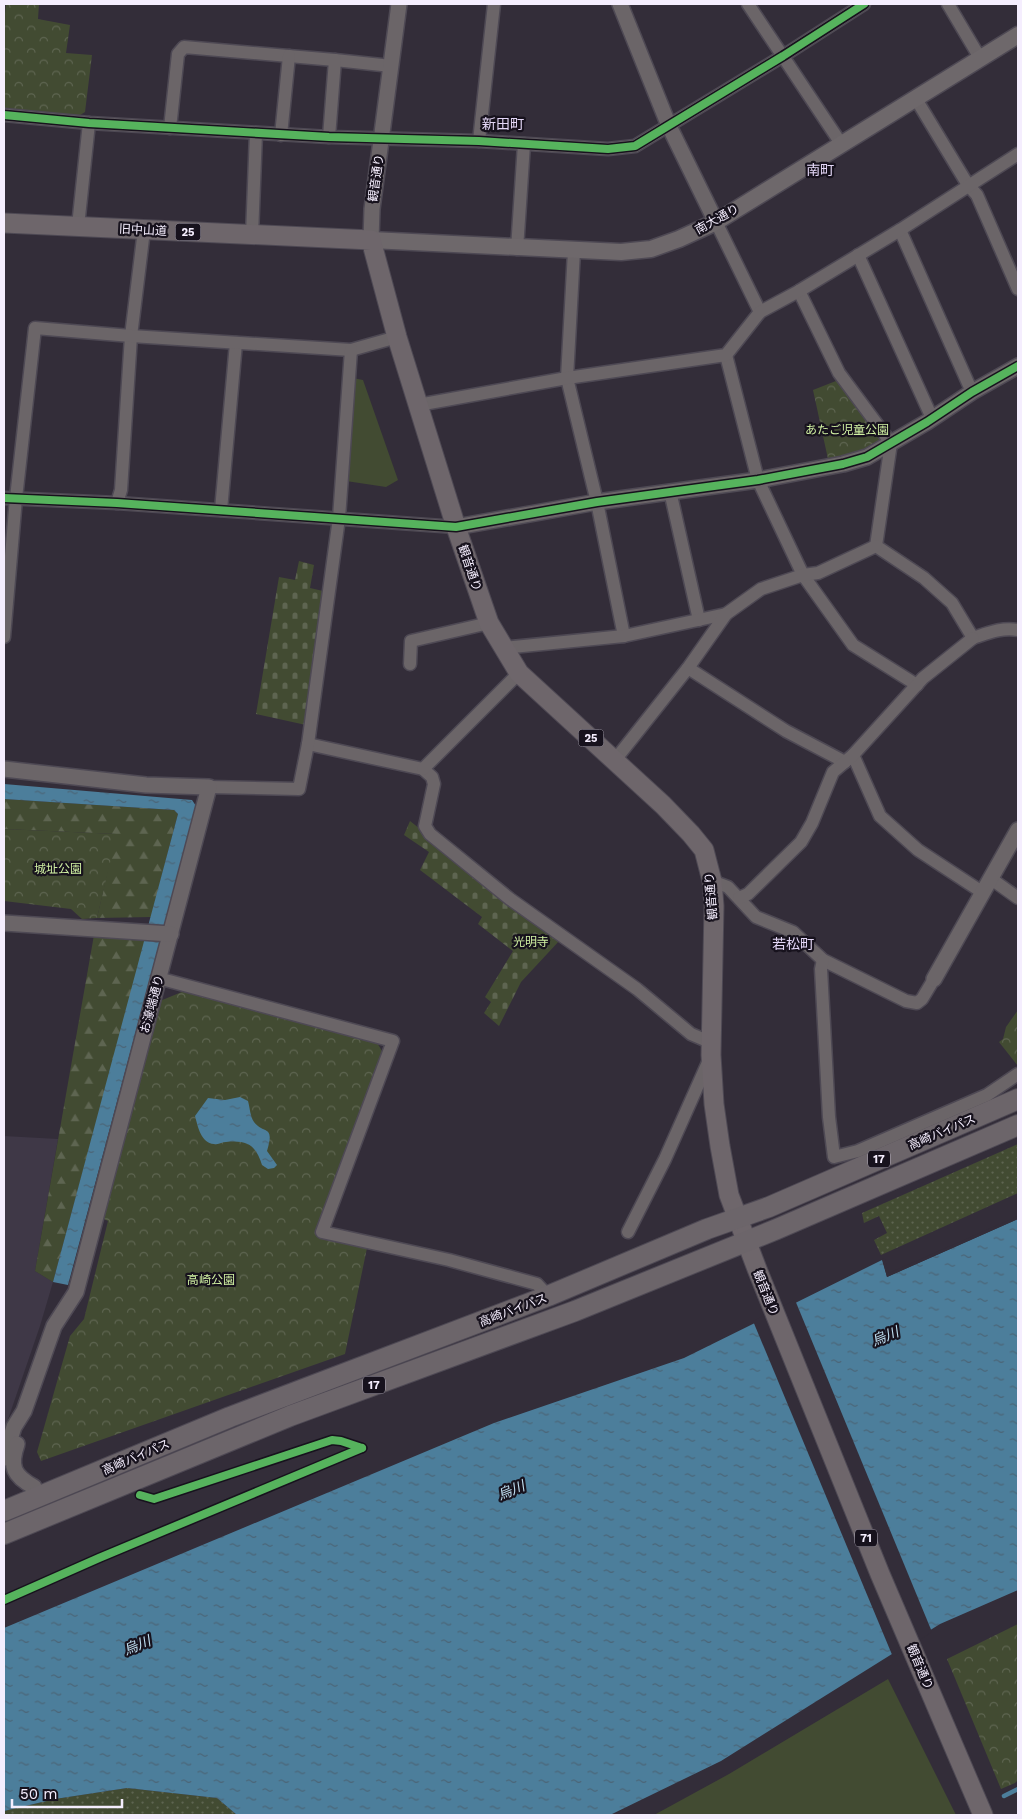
<svg xmlns="http://www.w3.org/2000/svg" width="1022" height="1819" font-family="'Work Sans','Noto Sans JP',sans-serif">
	<style>
		.medical { fill: #3f3847 }
		.grass { fill: url(#grass-dots) }
		.forest { fill: url(#forest-firs) }
		.cemetery { fill: url(#cemetery-stones) }
		.park { fill: url(#park-crowns) }
		.garden { fill: #424b32 }
		.water { fill: url(#water-ripples) }
		.pier { fill: #332d39 }
		.lines { fill: none; stroke-linecap: round; stroke-linejoin: round }
		.stream { stroke: #4c7e9b; stroke-width: 4.5 }
		.minor-casing { stroke: #4e4954; stroke-width: 15 }
		.tertiary-casing { stroke: #4e4954; stroke-width: 18 }
		.secondary-casing { stroke: #4e4954; stroke-width: 19 }
		.primary-casing { stroke: #4e4954; stroke-width: 21 }
		.trunk-casing { stroke: #4e4954; stroke-width: 22 }
		.minor { stroke: #6b6568; stroke-width: 12 }
		.tertiary { stroke: #6b6568; stroke-width: 15 }
		.secondary { stroke: #6e686b; stroke-width: 16 }
		.primary { stroke: #6e666b; stroke-width: 19 }
		.trunk { stroke: #6c656a; stroke-width: 20 }
		.cycleway-casing { stroke: #17121d; stroke-width: 11 }
		.cycleway { stroke: #56b35d; stroke-width: 8 }
		.labels { text-anchor: middle; stroke-width: 4.5; stroke-linejoin: round; paint-order: stroke }
		.shield { fill: #17121d; stroke: #b2acba; stroke-width: 1 }
		.shield-label { font-size: 11px; font-weight: bold; fill: #f5eefe }
		.street-label { font-size: 12px; fill: #f5eefe; stroke: #17121d }
		.park-label { font-size: 12px; fill: #d1f1a3; stroke: #17121d }
		.neighbourhood-label { font-size: 14px; fill: #e4d7f7; stroke: #17121d }
		.water-label { font-size: 14px; font-style: italic; fill: #c1e1f3; stroke: #17121d }
	</style>
	<defs>
		<pattern id="grass-dots" width="8" height="8" patternUnits="userSpaceOnUse" patternTransform="scale(1.25)"><rect width="8" height="8" fill="#424b32"/><path d="M2 2h.1M6 6h.1" fill="none" stroke="#5e6551" stroke-width="1.8" stroke-linecap="round"/></pattern>
		<pattern id="forest-firs" width="22" height="20" patternUnits="userSpaceOnUse" patternTransform="scale(1.25)"><rect width="22" height="20" fill="#424b32"/><path d="M5 1l3.5 6h-7zM16 11l3.5 6h-7z" fill="#5e6551"/></pattern>
		<pattern id="cemetery-stones" width="16" height="16" patternUnits="userSpaceOnUse" patternTransform="scale(1.25)"><rect width="16" height="16" fill="#424b32"/><path d="M2 7V4a2 2 0 0 1 4 0v3zM10 15v-3a2 2 0 0 1 4 0v3z" fill="#5e6551"/></pattern>
		<pattern id="park-crowns" width="20" height="18" patternUnits="userSpaceOnUse" patternTransform="scale(1.25)"><rect width="20" height="18" fill="#424b32"/><path d="M2 6a3 3 0 1 1 6 0M12 15a3 3 0 1 1 6 0" fill="none" stroke="#5e6551"/></pattern>
		<pattern id="water-ripples" width="26" height="14" patternUnits="userSpaceOnUse" patternTransform="scale(1.25)"><rect width="26" height="14" fill="#4c7e9b"/><path d="M2 4q2-2 4 0t4 0M15 11q2-2 4 0t4 0" fill="none" stroke="#4b6577"/></pattern>
	</defs>
	<rect width="100%" height="100%" fill="#332d39"/>
	<polygon class="medical" points="4,1136 58,1139 35,1271 53,1282 40,1326 4,1431"/>
	<g class="grass">
		<polygon points="1018,1144 1018,1193 881,1255 874,1240 887,1233 879,1216 864,1223 862,1213"/>
		<polygon points="127,1788 217,1798 237,1815 4,1815 4,1811 55,1799"/>
	</g>
	<g class="forest">
		<polygon points="4,799 174,810 178,814 151,917 97,918 116,834 4,829"/>
		<polygon points="94,935 146,938 53,1282 35,1271"/>
	</g>
	<g class="cemetery">
		<polygon points="299,561 314,565 310,588 323,591 306,725 256,714 279,577 295,580"/>
		<polygon points="410,821 560,940 521,982 499,1026 484,1013 491,1002 485,997 513,951 478,924 482,917 420,870 429,852 404,835"/>
	</g>
	<g class="park">
		<polygon points="6,4 39,4 38,19 70,25 66,53 92,55 85,112 77,117 4,109 4,23"/>
		<path d="M 841,379 L 883,438 C 862,452 853,455 828,459 L 813,390 Z"/>
		<polygon points="4,829 117,834 97,918 82,919 71,909 4,901"/>
		<polygon points="189,989 376,1041 382,1051 316,1236 367,1248 345,1354 41,1461 37,1452 70,1336 84,1319 108,1221 102,1218 160,1001"/>
		<polygon points="1018,1010 1018,1066 999,1042 1003,1039 1006,1027"/>
		<polygon points="1018,1624 1018,1780 1015,1783 1001,1789 947,1659"/>
	</g>
	<g class="garden">
		<polygon points="353,378 363,380 398,480 386,487 346,481"/>
		<polygon points="888,1679 956,1815 654,1815 729,1774"/>
	</g>
	<g class="water">
		<polygon points="4,784 192,800 196,806 68,1285 53,1282 178,814 174,810 4,799"/>
		<path d="M 240,1097 L 248,1101 C 250,1108 250,1116 254,1122 C 264,1135 275,1124 267,1151 L 277,1165 L 274,1168 L 268,1169 L 262,1165 C 256,1145 247,1140 226,1142 C 222,1142 219,1145 214,1144 C 201,1143 198,1127 195,1116 L 208,1098 L 225,1100 Z"/>
		<polygon points="1018,1219 1018,1590 940,1624 721,1761 610,1815 237,1815 217,1798 127,1788 55,1799 4,1811 4,1628 494,1423 684,1358 882,1260 887,1277"/>
	</g>
	<g class="pier">
		<polygon points="1018,1216 1018,1219 887,1277 882,1258 885,1259 889,1273"/>
		<polygon points="795,1300 932,1632 893,1657 753,1321"/>
	</g>
	<g class="lines">
		<polyline class="stream" points="1004,1796 1018,1789"/>
		<defs>
			<g id="minor">
				<polyline points="748,4 842,145"/>
				<polyline points="948,4 980,58"/>
				<polyline points="335,60 391,66"/>
				<polyline points="916,99 968,185 977,195 1018,289"/>
				<polyline points="4,115 89,123 329,137 479,141 608,149 635,146 783,56 864,4"/>
				<polyline points="170,128 178,54 184,47 335,60 329,137"/>
				<polyline points="281,135 289,56"/>
				<polyline points="479,141 494,4"/>
				<polyline points="716,222 760,312"/>
				<polyline points="78,226 89,123"/>
				<polyline points="900,230 972,392"/>
				<polyline points="252,235 256,133"/>
				<polyline points="517,249 524,144"/>
				<polyline points="574,251 567,378 597,502 624,636"/>
				<polyline points="858,255 932,418"/>
				<path d="M 799,291 L 839,373 L 891,443 L 876,546 L 924,578 L 952,603 L 973,638 C 988,633 1002,627 1018,630"/>
				<polyline points="726,355 758,480 803,575 853,645 917,685"/>
				<polyline points="418,405 567,378 726,355 760,312 799,291 900,230 1018,154"/>
				<polyline points="670,491 699,620"/>
				<polyline points="4,498 117,503 456,527"/>
				<polyline points="117,503 121,490 131,336 144,230"/>
				<polyline points="221,510 236,343"/>
				<polyline points="4,637 16,498 35,328 131,336 351,350 397,337"/>
				<polyline points="502,648 624,636 726,614 761,589 803,575 818,573 876,546"/>
				<polyline points="410,664 411,641 489,623"/>
				<polyline points="688,668 786,731 845,762"/>
				<polyline points="308,744 423,769 432,777 434,784 425,826 430,834 510,899 637,989 691,1034 712,1043"/>
				<polyline points="853,755 880,816 918,850 982,892"/>
				<polyline points="615,760 688,668 726,614"/>
				<polyline points="423,769 519,673"/>
				<polyline points="209,787 299,789 308,744 339,518 351,350"/>
				<polyline points="990,878 1018,898"/>
				<polyline points="712,881 728,887 756,917 793,932 823,960 906,1001 917,1003 922,999 934,979"/>
				<polyline points="739,898 748,894 801,842 812,823 833,772 853,755 923,678 973,638"/>
				<polyline points="823,960 821,969 829,1117 834,1157 858,1151 987,1095 1018,1074"/>
				<polyline points="158,978 393,1041 322,1232 449,1260 537,1284 548,1296"/>
				<polyline points="628,1232 665,1159 710,1058"/>
			</g>
			<g id="tertiary">
				<polyline points="620,4 669,126 716,222"/>
				<polyline points="371,240 372,209 399,4"/>
				<polyline points="456,527 597,502 758,480 843,464 867,457 927,422 972,392 1018,366"/>
				<polyline points="4,769 146,785 209,787 76,1292 54,1326 24,1411 14,1427 4,1458"/>
				<polyline points="4,923 171,934"/>
				<polyline points="934,979 1018,830"/>
				<path d="M 17,1444 C 9,1467 14,1476 34,1487"/>
			</g>
			<polyline id="secondary" points="371,240 621,252 651,249 679,239 716,222 1018,35"/>
			<polyline id="primary" points="4,223 371,240 397,337 456,527 489,623 519,673 663,805 691,834 704,850 712,881 714,906 711,1055 714,1104 720,1146 729,1195 757,1269 880,1574 983,1815"/>
			<g id="trunk">
				<polyline points="4,1511 230,1417 548,1296 707,1229 769,1207 1018,1099"/>
				<polyline points="4,1534 290,1416 575,1311 777,1229 1018,1125"/>
			</g>
		</defs>
		<use href="#minor" class="minor-casing"/>
		<use href="#tertiary" class="tertiary-casing"/>
		<use href="#secondary" class="secondary-casing"/>
		<use href="#primary" class="primary-casing"/>
		<use href="#trunk" class="trunk-casing"/>
		<use href="#minor" class="minor"/>
		<use href="#tertiary" class="tertiary"/>
		<use href="#secondary" class="secondary"/>
		<use href="#primary" class="primary"/>
		<use href="#trunk" class="trunk"/>
		<defs>
			<g id="cycleway">
				<polyline points="4,115 89,123 329,137 479,141 608,149 635,146 783,56 864,4"/>
				<polyline points="4,498 117,503 456,527 597,502 758,480 843,464 867,457 927,422 972,392 1018,366"/>
				<polyline points="140,1495 154,1499 332,1440 341,1441 362,1448"/>
				<polyline points="4,1600 99,1558 362,1448"/>
			</g>
		</defs>
		<use href="#cycleway" class="cycleway-casing"/>
		<use href="#cycleway" class="cycleway"/>
	</g>
	<g class="labels">
		<g class="shield">
			<rect x="175.5" y="223.5" width="25" height="17" rx="4"/>
			<rect x="578.5" y="729.5" width="25" height="17" rx="4"/>
			<rect x="868" y="1150.5" width="22" height="17" rx="4"/>
			<rect x="363" y="1376.5" width="22" height="17" rx="4"/>
			<rect x="855" y="1529.5" width="22" height="17" rx="4"/>
		</g>
		<g class="shield-label">
			<text x="188" y="236">25</text>
			<text x="591" y="742">25</text>
			<text x="879" y="1163">17</text>
			<text x="374" y="1389">17</text>
			<text x="866" y="1542">71</text>
		</g>
		<g class="street-label">
			<text transform="translate(376 178) rotate(-82)" y="4">観音通り</text>
			<text transform="translate(717 219) rotate(-29)" y="4">南大通り</text>
			<text transform="translate(143 230) rotate(3)" y="4">旧中山道</text>
			<text transform="translate(470 568) rotate(71)" y="4">観音通り</text>
			<text transform="translate(711 896) rotate(-95)" y="4">観音通り</text>
			<text transform="translate(152 1004) rotate(-75)" y="4">お濠端通り</text>
			<text transform="translate(942 1132) rotate(-23)" y="4">高崎バイパス</text>
			<text transform="translate(766 1293) rotate(68)" y="4">観音通り</text>
			<text transform="translate(513 1310) rotate(-21)" y="4">高崎バイパス</text>
			<text transform="translate(136 1457) rotate(-23)" y="4">高崎バイパス</text>
			<text transform="translate(920 1667) rotate(67)" y="4">観音通り</text>
		</g>
		<g class="park-label">
			<text x="847" y="434">あたご児童公園</text>
			<text x="58" y="873">城址公園</text>
			<text x="531" y="946">光明寺</text>
			<text x="211" y="1284">高崎公園</text>
		</g>
		<g class="neighbourhood-label">
			<text x="503" y="129">新田町</text>
			<text x="820" y="175">南町</text>
			<text x="793" y="949">若松町</text>
		</g>
		<g class="water-label">
			<text transform="translate(885 1336) rotate(-22)" y="5">烏川</text>
			<text transform="translate(511 1490) rotate(-22)" y="5">烏川</text>
			<text transform="translate(137 1645) rotate(-22)" y="5">烏川</text>
		</g>
	</g>
	<rect width="1022" height="1819" fill="none" stroke="#f5eefe" stroke-width="10"/>
	<path d="M12 1799v8h110v-8" fill="none" stroke="#f5eefe" stroke-width="2.5"/>
	<text x="20" y="1799" font-size="15" fill="#f5eefe" stroke="#17121d" stroke-width="4" paint-order="stroke">50 m</text>
</svg>
